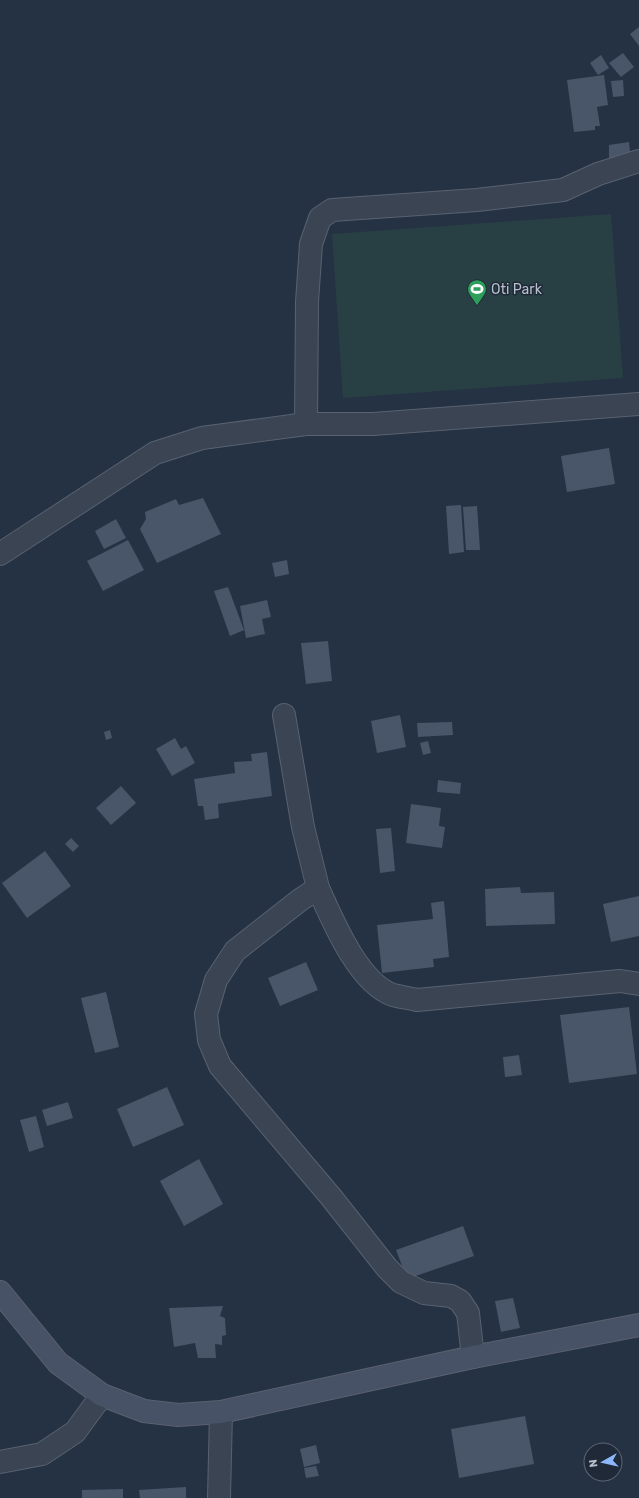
<svg xmlns="http://www.w3.org/2000/svg" width="639" height="1498" font-family="Rubik,sans-serif">
	<style>
		.green { fill: #284044 }
		.building { fill: #495569 }
		.lines { fill: none; stroke-linecap: round; stroke-linejoin: round }
		.street-casing { stroke: #586270; stroke-width: 24 }
		.secondary-casing { stroke: #586270; stroke-width: 24 }
		.street { stroke: #3a4453; stroke-width: 22 }
		.secondary { stroke: #485266; stroke-width: 22 }
		.labels { text-anchor: middle; stroke-width: 3; stroke-linejoin: round; paint-order: stroke }
		.poi-label { font-size: 14px; fill: #b7bfcc; stroke: #1f2938; text-anchor: start }
	</style>
	<rect width="100%" height="100%" fill="#253243"/>
	<polygon class="green" points="611,214 623,378 343,398 332,234"/>
	<g class="building">
		<polygon points="639,27 639,46 630,34"/>
		<polygon points="623,53 634,67 621,77 609,63"/>
		<polygon points="601,55 609,68 598,75 590,63"/>
		<polygon points="604,75 608,105 597,107 600,126 595,126 595,130 574,132 567,80"/>
		<polygon points="623,80 624,96 613,97 611,81"/>
		<polygon points="629,142 631,160 609,161 609,145"/>
		<polygon points="609,448 615,484 567,492 561,456"/>
		<polygon points="203,498 221,534 157,563 140,529 146,519 145,512 176,499 179,505"/>
		<polygon points="461,505 464,552 449,554 446,506"/>
		<polygon points="477,506 480,550 466,550 463,507"/>
		<polygon points="116,519 126,538 104,549 95,531"/>
		<polygon points="128,540 144,570 103,591 87,561"/>
		<polygon points="287,560 289,574 275,577 272,563"/>
		<polygon points="228,587 244,630 230,636 214,591"/>
		<polygon points="267,600 271,617 262,619 265,634 246,638 240,606"/>
		<polygon points="328,641 332,681 306,684 301,643"/>
		<polygon points="400,715 406,747 377,753 371,721"/>
		<polygon points="452,722 453,735 418,737 417,723"/>
		<polygon points="110,730 112,738 106,740 104,732"/>
		<polygon points="175,738 181,749 186,746 195,763 172,776 156,749"/>
		<polygon points="428,741 431,753 423,755 420,743"/>
		<polygon points="267,752 272,796 218,804 219,818 205,820 203,806 198,806 194,779 235,773 234,762 252,761 251,754"/>
		<polygon points="438,780 461,783 460,794 437,792"/>
		<polygon points="121,786 136,803 111,825 96,808"/>
		<polygon points="411,804 441,808 439,826 445,827 442,848 406,843"/>
		<polygon points="391,828 395,871 380,873 376,829"/>
		<polygon points="71,838 79,846 73,852 65,844"/>
		<polygon points="45,851 71,886 27,918 2,883"/>
		<polygon points="520,887 521,893 554,892 555,924 486,926 485,889"/>
		<polygon points="639,896 639,936 611,942 603,904"/>
		<polygon points="444,901 449,957 433,959 434,967 382,973 377,925 433,919 431,903"/>
		<polygon points="306,962 318,990 280,1006 268,978"/>
		<polygon points="106,992 119,1047 95,1053 81,998"/>
		<polygon points="629,1007 637,1074 569,1083 560,1015"/>
		<polygon points="519,1055 522,1075 505,1077 503,1057"/>
		<polygon points="167,1087 184,1125 133,1147 117,1109"/>
		<polygon points="68,1102 73,1118 47,1126 42,1110"/>
		<polygon points="36,1116 44,1147 29,1152 20,1120"/>
		<polygon points="199,1159 223,1204 184,1226 160,1181"/>
		<polygon points="463,1226 474,1256 407,1279 396,1250"/>
		<polygon points="513,1298 520,1328 501,1332 495,1301"/>
		<polygon points="223,1306 220,1316 225,1318 226,1335 222,1336 222,1345 215,1344 216,1358 198,1358 195,1343 174,1347 169,1308"/>
		<polygon points="525,1416 534,1464 459,1478 451,1429"/>
		<polygon points="316,1445 320,1463 304,1467 300,1449"/>
		<polygon points="316,1466 319,1476 306,1478 304,1468"/>
		<polygon points="186,1487 186,1498 140,1498 139,1490"/>
		<polygon points="123,1489 123,1498 82,1498 82,1490"/>
	</g>
	<g class="lines">
		<defs>
			<g id="street">
				<polyline points="306,424 307,302 311,244 320,218 332,210 477,200 563,190 598,174 639,161"/>
				<polyline points="0,554 155,453 202,438 306,424 373,424 639,404"/>
				<polyline points="284,715 303,827 318,888 300,900 235,951 216,980 206,1014 209,1040 220,1066 331,1197 387,1268 401,1282 424,1293 451,1296 460,1301 468,1313 473,1357"/>
				<path d="M 318,888 C 332,919 358,983 393,995 C 401,997 409,998 417,1000 L 620,981 L 639,984"/>
				<polyline points="0,1462 42,1454 75,1432 102,1395"/>
				<polyline points="219,1498 221,1412"/>
			</g>
			<polyline id="secondary" points="0,1292 58,1363 102,1395 144,1411 178,1415 221,1412 473,1357 639,1325"/>
		</defs>
		<use href="#street" class="street-casing"/>
		<use href="#secondary" class="secondary-casing"/>
		<use href="#street" class="street"/>
		<use href="#secondary" class="secondary"/>
	</g>
	<defs>
		<symbol id="stadium-pin" viewBox="-11 -11 22 30"><path d="M0 17L-7.5 6A9.5 9.5 0 1 1 7.5 6Z" fill="#2e9e5b" stroke="#1f2938"/><path d="M0-5a6.5 5 0 1 0 0 10a6.5 5 0 1 0 0-10ZM-3.5-1.8h7v3.6h-7Z" fill="#fff"/></symbol>
	</defs>
	<g fill-rule="evenodd">
		<use href="#stadium-pin" x="466" y="278" width="22" height="30"/>
	</g>
	<g class="labels">
		<g class="poi-label">
			<text x="491" y="294">Oti Park</text>
		</g>
	</g>
	<g transform="translate(603 1462) rotate(262)"><circle r="19" fill="#1f2938" stroke="#5c6573"/>
	<path d="M0-3L7 15L0 10L-7 15Z" fill="#8db6fc"/>
	<text y="-6" font-size="11" font-weight="bold" text-anchor="middle" fill="#b7bfcc">N</text>
	</g>
</svg>
